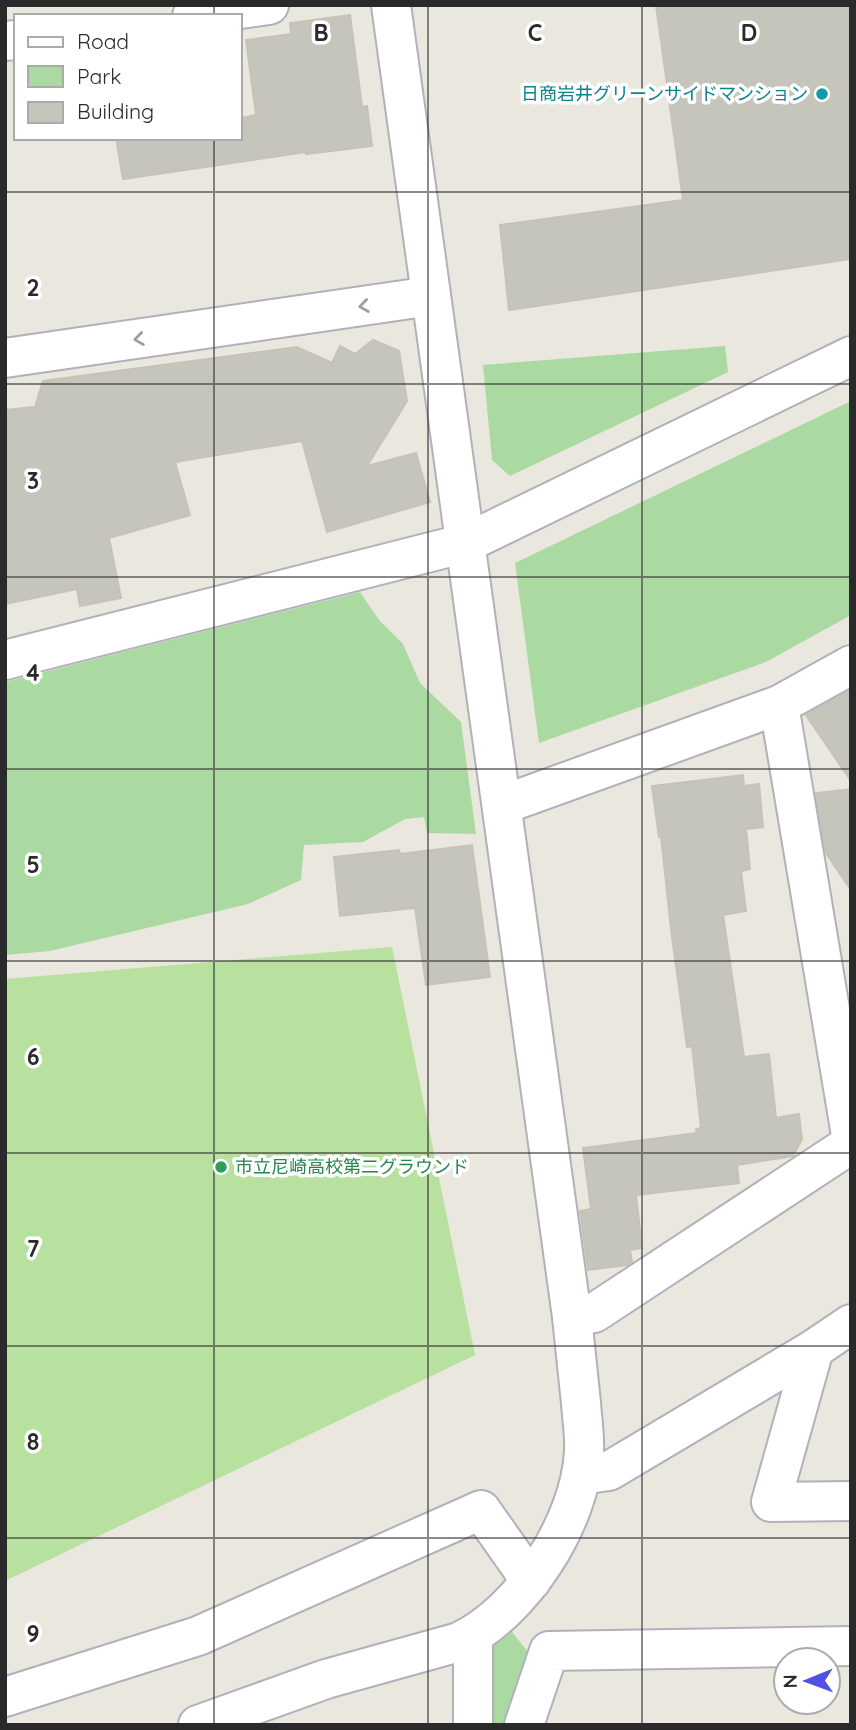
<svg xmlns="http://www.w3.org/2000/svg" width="856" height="1730" font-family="Quicksand,'Noto Sans JP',sans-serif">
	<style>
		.green { fill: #aadaa1 }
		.pitch { fill: #b8e09e }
		.building { fill: #c6c5bc; stroke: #c5c3b7; stroke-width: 2 }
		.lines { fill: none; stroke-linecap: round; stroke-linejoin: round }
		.minor-casing { stroke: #b1b1bc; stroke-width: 42 }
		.minor { stroke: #fff; stroke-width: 38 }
		.oneway { stroke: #9f9f9f }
		.grid { fill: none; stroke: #2a2a2a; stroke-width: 2; stroke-opacity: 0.55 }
		.culture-dot { fill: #0f9aa8; stroke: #fff; stroke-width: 2.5 }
		.leisure-dot { fill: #2e9e5b; stroke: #fff; stroke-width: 2.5 }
		.labels { text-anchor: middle; stroke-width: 7; stroke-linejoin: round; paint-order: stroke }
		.culture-label { font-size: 18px; fill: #0d838f; stroke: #fff; text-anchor: end }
		.leisure-label { font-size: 18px; fill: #27864d; stroke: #fff; text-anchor: start }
		.grid-label { font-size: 23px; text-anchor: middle; font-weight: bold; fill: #2a2a2a; stroke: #fff; stroke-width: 7; stroke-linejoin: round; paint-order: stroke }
	</style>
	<rect width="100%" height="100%" fill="#eae7de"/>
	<g class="green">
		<polygon points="725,346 728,372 510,476 492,460 483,365"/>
		<polygon points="851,401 851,615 766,662 539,743 515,563"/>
		<polygon points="360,592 379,620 403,644 420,683 461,722 476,834 427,833 424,817 405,819 363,842 304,845 301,880 248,904 50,951 5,955 5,682"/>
		<polygon points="505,1623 531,1656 512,1725 483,1725 484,1641"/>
	</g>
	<polygon class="pitch" points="392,947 475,1355 5,1581 5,979"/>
	<g class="building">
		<polygon points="656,5 851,5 851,259 509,310 500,225 683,200"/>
		<polygon points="350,15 362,107 367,106 372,146 306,154 306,152 123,179 116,138 240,138 240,118 256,115 246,40 291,34 290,23"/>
		<polygon points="373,340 399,351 407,401 367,466 416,453 430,502 327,532 302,441 175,462 190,515 109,538 121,598 80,606 77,589 5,604 5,410 35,407 43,381 297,347 332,363 340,346 355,354"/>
		<polygon points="851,690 851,781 806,715"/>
		<polygon points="743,775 744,786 759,784 763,827 746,829 750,869 741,871 746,911 723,915 744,1057 769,1054 776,1118 799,1114 802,1139 793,1156 737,1165 739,1183 636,1195 642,1248 630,1250 632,1262 627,1265 588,1270 580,1211 591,1209 583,1148 697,1133 696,1129 701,1128 692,1046 687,1047 671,929 661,836 659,837 652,786"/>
		<polygon points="851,789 851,890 826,853 816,793"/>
		<polygon points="472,845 490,977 426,985 415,908 340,916 334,857 399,850 400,854"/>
	</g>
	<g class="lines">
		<defs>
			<g id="minor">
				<polyline points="192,16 269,5"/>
				<polyline points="5,41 16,40"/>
				<polyline points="5,358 431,296"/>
				<polyline points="5,660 466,543 851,356"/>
				<polyline points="779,705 851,1135"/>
				<polyline points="502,805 779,705 851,665"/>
				<polyline points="572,1317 594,1313 851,1144"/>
				<polyline points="814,1349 771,1502 851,1501"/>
				<polyline points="581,1475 609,1471 814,1349 851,1324"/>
				<polyline points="5,1697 198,1636 481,1510 531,1581"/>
				<path d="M 198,1725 L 326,1679 L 459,1642 C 523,1612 580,1522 584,1452 C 585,1436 582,1419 581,1403 C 578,1374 575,1346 572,1317 L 391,5"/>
				<polyline points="473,1725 473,1635"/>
				<polyline points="524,1725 549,1651 851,1646"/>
			</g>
		</defs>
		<use href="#minor" class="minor-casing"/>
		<use href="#minor" class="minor"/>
	</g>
	<defs><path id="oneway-chevron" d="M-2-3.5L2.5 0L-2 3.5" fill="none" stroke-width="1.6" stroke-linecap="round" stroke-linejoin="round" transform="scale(1.75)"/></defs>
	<g class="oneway">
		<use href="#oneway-chevron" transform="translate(364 306) rotate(172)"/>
		<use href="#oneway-chevron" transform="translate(139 339) rotate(172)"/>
	</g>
	<path class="grid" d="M 214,5 L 214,16M 428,5 L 428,1725M 642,5 L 642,1725M 214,138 L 214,1725M 5,192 L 851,192M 5,384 L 851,384M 5,577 L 851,577M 5,769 L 851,769M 5,961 L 851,961M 5,1153 L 851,1153M 5,1346 L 851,1346M 5,1538 L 851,1538"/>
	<circle class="culture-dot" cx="822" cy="94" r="7"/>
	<circle class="leisure-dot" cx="221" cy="1167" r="7"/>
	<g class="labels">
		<g class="culture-label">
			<text x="808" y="100">日商岩井グリーンサイドマンション</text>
		</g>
		<g class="leisure-label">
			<text x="235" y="1173">市立尼崎高校第二グラウンド</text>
		</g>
	</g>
	<g class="grid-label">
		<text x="321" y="41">B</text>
		<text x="535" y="41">C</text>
		<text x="749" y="41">D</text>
		<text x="33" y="296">2</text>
		<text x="33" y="489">3</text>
		<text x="33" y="681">4</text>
		<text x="33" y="873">5</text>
		<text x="33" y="1065">6</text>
		<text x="33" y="1257">7</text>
		<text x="33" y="1450">8</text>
		<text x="33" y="1642">9</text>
	</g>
	<rect width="856" height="1730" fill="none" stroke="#2a2a2a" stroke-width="14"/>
	<rect x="14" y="14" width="228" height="126" fill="#ffffff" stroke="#aaaaaa" stroke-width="2"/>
	<rect x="28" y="37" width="35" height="10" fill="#ffffff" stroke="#aaaaaa" stroke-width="2"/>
	<text x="77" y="49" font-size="21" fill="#2a2a2a">Road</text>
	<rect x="28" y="66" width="35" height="21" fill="#aadaa1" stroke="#aaaaaa" stroke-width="2"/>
	<text x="77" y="84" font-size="21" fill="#2a2a2a">Park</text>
	<rect x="28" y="102" width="35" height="21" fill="#c6c5bc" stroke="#aaaaaa" stroke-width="2"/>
	<text x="77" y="119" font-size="21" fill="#2a2a2a">Building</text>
	<g transform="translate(807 1681) rotate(269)"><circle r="33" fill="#ffffff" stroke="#aaaaaa" stroke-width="2"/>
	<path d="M0-5L12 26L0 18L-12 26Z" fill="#5151e4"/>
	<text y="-10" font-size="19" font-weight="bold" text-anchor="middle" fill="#2a2a2a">N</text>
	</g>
</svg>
